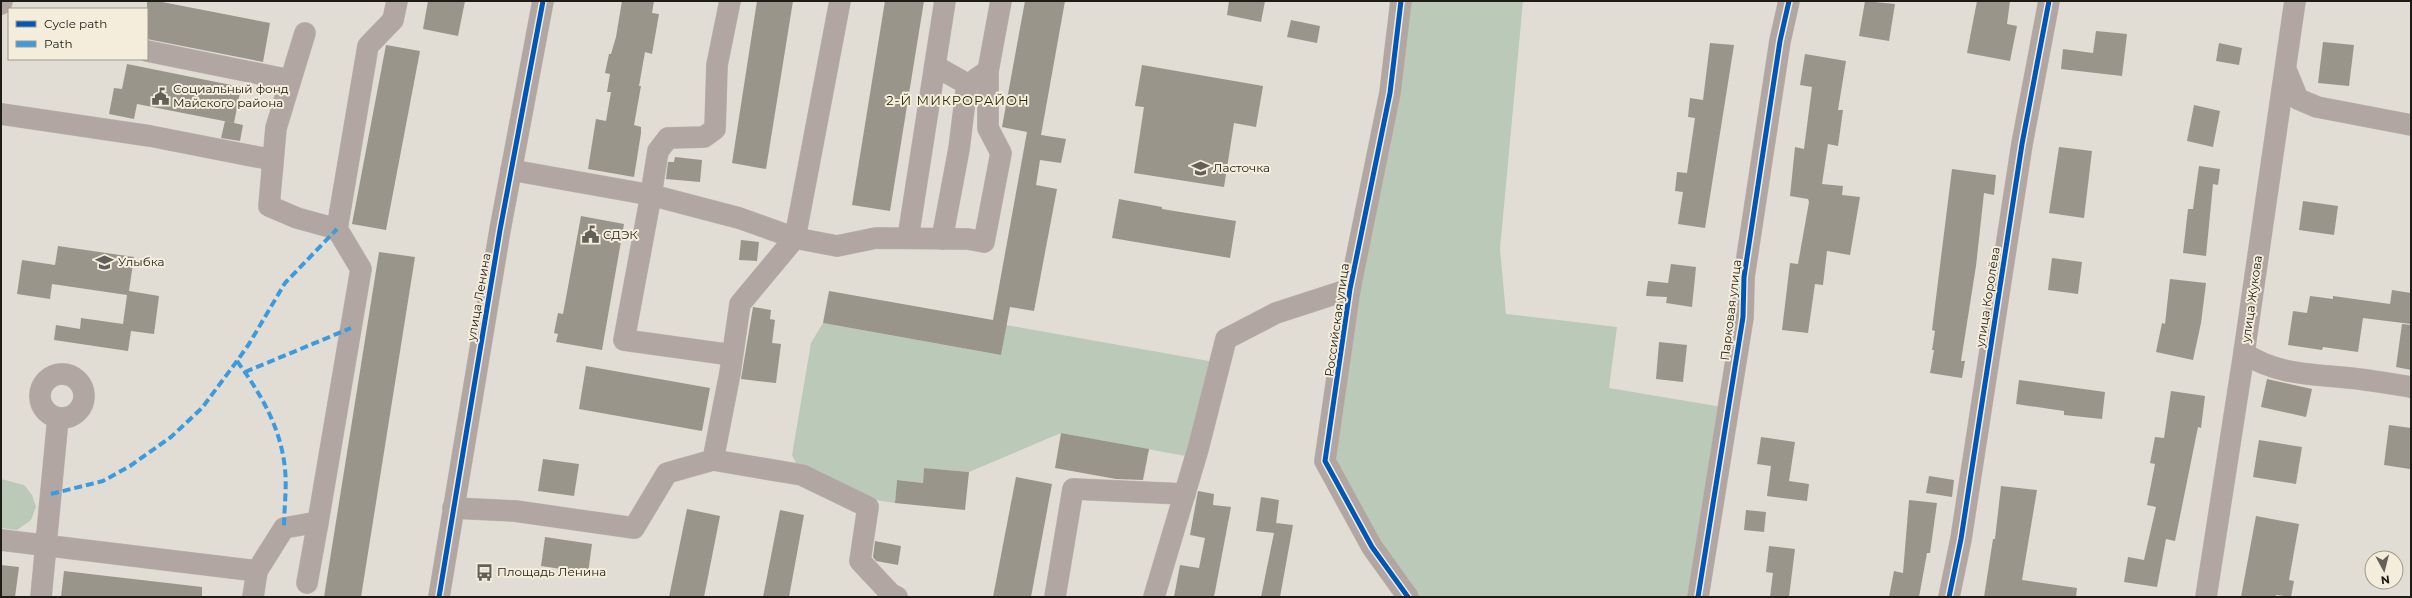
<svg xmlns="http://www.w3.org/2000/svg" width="2412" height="598" font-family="Montserrat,sans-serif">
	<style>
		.green { fill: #bbc9b9 }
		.building { fill: #99958b }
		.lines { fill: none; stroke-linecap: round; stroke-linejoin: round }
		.minor-casing { stroke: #bdb9b3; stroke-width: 22 }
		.minor { stroke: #b1a6a1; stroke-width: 21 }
		.quiet { stroke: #3c9bdf; stroke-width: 4; stroke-dasharray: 8 4; stroke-linecap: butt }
		.cycleway-casing { stroke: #f4eddc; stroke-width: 8 }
		.cycleway { stroke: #0057b8; stroke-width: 5 }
		.labels { text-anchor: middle; stroke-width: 4; stroke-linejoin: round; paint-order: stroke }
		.poi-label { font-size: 12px; fill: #1e1c16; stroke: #f4eddc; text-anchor: start }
		.street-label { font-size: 12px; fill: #1e1c16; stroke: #f4eddc }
		.neighbourhood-label { font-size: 13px; letter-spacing: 1px; fill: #2b2f05; stroke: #f4eddc }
	</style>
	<rect width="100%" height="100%" fill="#e1ddd4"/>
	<g class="green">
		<polygon points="1401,1 1523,1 1500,249 1506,314 1617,327 1609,388 1728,408 1698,597 1408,597 1325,461"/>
		<polygon points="823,323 1001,355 1006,325 1220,363 1196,458 1061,433 969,472 924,468 923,483 897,480 895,503 844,495 802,475 792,455 811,343"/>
		<polygon points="1,479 24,485 32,495 36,507 31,520 17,530 1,528"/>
	</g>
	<g class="building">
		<polygon points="147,1 157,1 270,23 263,62 147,39"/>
		<polygon points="428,1 465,1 458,36 423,29"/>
		<polygon points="622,1 654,1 652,13 659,14 652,54 645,52 639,86 641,86 634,125 641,127 641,133 634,177 588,169 596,119 606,121 611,92 607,92 610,74 605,73 609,54 611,54 616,37"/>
		<polygon points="757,1 793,1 766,169 732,163"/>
		<polygon points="885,1 924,1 890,211 852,205"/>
		<polygon points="1025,1 1065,1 1041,135 1066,139 1061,163 1040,160 1036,185 1057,189 1034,311 1010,307 1001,355 823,323 829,291 993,320 1027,132 1002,127"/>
		<polygon points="1229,1 1265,1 1261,22 1227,15"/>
		<polygon points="1865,1 1895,4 1889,41 1859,36"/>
		<polygon points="1977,1 2010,1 2007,24 2017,26 2010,61 1967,53"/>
		<polygon points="1291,20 1320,26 1317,43 1287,37"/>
		<polygon points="2096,31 2127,34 2122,76 2061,69 2063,49 2093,53"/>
		<polygon points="2323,42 2354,45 2349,86 2318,83"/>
		<polygon points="1710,43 1734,45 1705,228 1678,224 1683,192 1675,191 1677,172 1687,173 1695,118 1688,117 1690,98 1703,100"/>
		<polygon points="2219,43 2242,48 2239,65 2216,61"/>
		<polygon points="386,45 420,51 386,230 352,224"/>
		<polygon points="1805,54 1846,61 1838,110 1843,110 1838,146 1828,144 1822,184 1843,186 1842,195 1860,197 1850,255 1827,251 1823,285 1815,284 1808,333 1782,330 1790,263 1798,264 1809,202 1808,199 1790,196 1795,147 1804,149 1812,87 1800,85"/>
		<polygon points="127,64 241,87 234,123 137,104 134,119 109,114 114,88 122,89"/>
		<polygon points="1142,65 1263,86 1256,127 1234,123 1224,187 1134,173 1144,107 1135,106"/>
		<polygon points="2194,105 2220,111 2213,147 2187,141"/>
		<polygon points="225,121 243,125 240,141 221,138"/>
		<polygon points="2059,147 2092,151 2084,218 2049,213"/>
		<polygon points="675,157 702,160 700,182 666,179 668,162 674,162"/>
		<polygon points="2199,166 2220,169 2218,185 2213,184 2206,256 2183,253 2188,209 2193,209"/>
		<polygon points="1952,169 1996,175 1994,195 1984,193 1976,266 1961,361 1965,361 1962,378 1930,373 1934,350 1932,350 1935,331 1932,330"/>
		<polygon points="1119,199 1162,207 1162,209 1236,221 1230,258 1112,238"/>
		<polygon points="2303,201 2338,206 2334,235 2299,230"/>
		<polygon points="581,216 624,224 602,350 556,342 558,334 554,333 558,313 563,314"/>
		<polygon points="741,240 759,242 757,261 739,260"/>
		<polygon points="58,246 134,257 129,291 159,296 154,334 131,331 128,351 54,340 56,325 80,329 81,318 123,324 127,295 52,284 50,299 17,294 22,260 55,265"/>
		<polygon points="379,252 415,257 361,597 324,597"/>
		<polygon points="2052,258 2082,262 2078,294 2048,290"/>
		<polygon points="1671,264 1696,267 1692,307 1666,303 1667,297 1646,296 1648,281 1668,283"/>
		<polygon points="2170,279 2206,283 2201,323 2193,360 2156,352 2162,323 2165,324"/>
		<polygon points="2392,290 2411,293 2411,324 2363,318 2358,352 2323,347 2322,350 2288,345 2293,311 2307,313 2310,296 2333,299 2333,296 2390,304"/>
		<polygon points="753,307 771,310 770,319 775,320 772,343 781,344 776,383 741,379"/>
		<polygon points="2402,324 2411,325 2411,370 2396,367"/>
		<polygon points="1659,342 1687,345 1683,382 1656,379"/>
		<polygon points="586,366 710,388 702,431 579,409"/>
		<polygon points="2267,379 2312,389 2306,417 2261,407"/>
		<polygon points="2019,380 2105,392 2102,419 2064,415 2064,411 2016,404"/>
		<polygon points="2171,391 2205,396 2201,428 2198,427 2175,541 2166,539 2157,587 2124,582 2128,557 2144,560 2156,507 2147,505 2155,464 2150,463 2155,437 2164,438"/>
		<polygon points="2389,425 2411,428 2410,469 2384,465"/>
		<polygon points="1061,433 1149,449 1143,480 1116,479 1055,468"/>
		<polygon points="1761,437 1795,442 1789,481 1809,484 1807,501 1767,496 1771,466 1757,464"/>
		<polygon points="2259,440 2302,447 2296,484 2253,477"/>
		<polygon points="543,459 579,464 574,496 538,491"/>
		<polygon points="924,468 969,472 965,510 895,503 897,480 923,483"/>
		<polygon points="1929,476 1954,480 1952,497 1926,493"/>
		<polygon points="1016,477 1052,484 1031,597 993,597"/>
		<polygon points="2001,486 2037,490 2022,580 2077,588 2076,597 1984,597 1993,539 1995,539"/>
		<polygon points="1198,491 1214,494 1213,505 1231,507 1214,597 1174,597 1180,565 1199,568 1205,538 1190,535"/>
		<polygon points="1261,497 1279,500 1276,524 1276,523 1293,525 1280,597 1261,597 1274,533 1256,531"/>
		<polygon points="1909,500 1937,503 1930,553 1927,553 1919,597 1889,597 1894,571 1903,573"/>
		<polygon points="687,509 720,516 704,597 669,597"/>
		<polygon points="780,510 804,515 789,597 763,597"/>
		<polygon points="1746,510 1766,512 1764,532 1744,530"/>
		<polygon points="2256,516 2299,524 2289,580 2294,581 2291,597 2276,595 2276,597 2241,597"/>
		<polygon points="545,537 592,544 588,573 541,566"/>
		<polygon points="875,541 901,546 898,565 876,561 873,557"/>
		<polygon points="1769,546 1795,549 1789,597 1770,597 1773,573 1766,572"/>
		<polygon points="1,565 19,567 15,597 1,597"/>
		<polygon points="64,571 202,587 202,597 61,597"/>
	</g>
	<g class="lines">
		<defs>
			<g id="minor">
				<polyline points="1401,1 1390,93 1350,289 1325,461 1372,547 1408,597"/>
				<polyline points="1,4 2,1"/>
				<polyline points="305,33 276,128 269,206 297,218 337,229"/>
				<polyline points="147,51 290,80"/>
				<polyline points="935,66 967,84 959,149 942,239"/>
				<polyline points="2286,70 2298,99 2317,107 2411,125"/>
				<polyline points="976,79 988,71 1001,1"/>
				<polyline points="1,114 150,136 273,160"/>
				<polyline points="511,170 651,195 658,151 668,138 704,137 715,129 717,65 730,1"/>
				<polyline points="908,238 945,1"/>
				<path d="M 2244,353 C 2276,375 2313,374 2350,378 C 2371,380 2391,384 2411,387"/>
				<polyline points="732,355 624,340 651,195 739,218 795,238 837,246 876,238 968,239 984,242 1001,153 988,128 988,71"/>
				<circle cx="62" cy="396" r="22"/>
				<polyline points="713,460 802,475 868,507 860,561 891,594 897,597"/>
				<polyline points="453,508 515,511 634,528 667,473 713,460 730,373 740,304 795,238 840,1"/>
				<polyline points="1,540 257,571 284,528 318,522 361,269 337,229 368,46 393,20 397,1"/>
				<polyline points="307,583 318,522"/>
				<polyline points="41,597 58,418"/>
				<polyline points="253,597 257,571"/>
				<polyline points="439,597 500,230 543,1"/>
				<polyline points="1055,597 1073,489 1185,494"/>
				<polyline points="1154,597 1198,449 1226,339 1276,313 1350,289"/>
				<polyline points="1698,597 1743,317 1744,277 1780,41 1789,1"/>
				<polyline points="1949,597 1961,539 2022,144 2049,1"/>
				<polyline points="2206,597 2244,353 2295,1"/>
			</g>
		</defs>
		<use href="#minor" class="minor-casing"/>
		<use href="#minor" class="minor"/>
		<g class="quiet">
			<path d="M 237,361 C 261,394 281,428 285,469 C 287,488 284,509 284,528"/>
			<polyline points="245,372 351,328"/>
			<polyline points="51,494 103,481 130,466 171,437 202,408 237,361 249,344 285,283 337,229"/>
		</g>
		<defs>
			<g id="cycleway">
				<polyline points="1401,1 1390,93 1350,289 1325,461 1372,547 1408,597"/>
				<polyline points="439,597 500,230 543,1"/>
				<polyline points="1698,597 1743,317 1744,277 1780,41 1789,1"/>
				<polyline points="1949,597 1961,539 2022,144 2049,1"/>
			</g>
		</defs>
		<use href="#cycleway" class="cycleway-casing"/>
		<use href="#cycleway" class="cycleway"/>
	</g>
	<defs>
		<symbol id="civic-bare" viewBox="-9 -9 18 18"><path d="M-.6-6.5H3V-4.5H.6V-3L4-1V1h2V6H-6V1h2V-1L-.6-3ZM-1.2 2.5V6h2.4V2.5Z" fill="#626058" stroke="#f4eddc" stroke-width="2.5" paint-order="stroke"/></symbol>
		<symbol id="school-bare" viewBox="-9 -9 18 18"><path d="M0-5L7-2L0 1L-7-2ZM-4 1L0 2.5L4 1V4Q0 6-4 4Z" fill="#626058" stroke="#f4eddc" stroke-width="2.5" paint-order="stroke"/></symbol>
		<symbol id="bus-bare" viewBox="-9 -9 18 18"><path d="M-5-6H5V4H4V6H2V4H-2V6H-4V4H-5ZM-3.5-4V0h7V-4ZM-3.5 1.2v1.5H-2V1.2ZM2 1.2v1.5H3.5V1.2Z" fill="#626058" stroke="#f4eddc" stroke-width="2.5" paint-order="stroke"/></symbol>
	</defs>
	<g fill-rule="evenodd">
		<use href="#civic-bare" x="148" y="84" width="25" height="25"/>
		<use href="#school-bare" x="1188" y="156" width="25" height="25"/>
		<use href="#civic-bare" x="578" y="222" width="25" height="25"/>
		<use href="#school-bare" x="92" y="250" width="25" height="25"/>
		<use href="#bus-bare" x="472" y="560" width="25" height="25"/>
	</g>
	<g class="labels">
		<g class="poi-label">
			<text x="173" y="93">Социальный фонд<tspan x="173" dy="14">Майского района</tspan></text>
			<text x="1213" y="172">Ласточка</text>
			<text x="603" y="239">СДЭК</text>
			<text x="118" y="266">Улыбка</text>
			<text x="497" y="576">Площадь Ленина</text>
		</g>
		<g class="street-label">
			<text transform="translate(479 297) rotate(-80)" y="4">улица Ленина</text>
			<text transform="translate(1988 297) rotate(-81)" y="4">улица Королёва</text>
			<text transform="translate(2252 299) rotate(-82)" y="4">улица Жукова</text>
			<text transform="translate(1731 310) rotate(-83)" y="4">Парковая улица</text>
			<text transform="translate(1337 320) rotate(-82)" y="4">Российская улица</text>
		</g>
		<g class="neighbourhood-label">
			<text x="958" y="105">2-Й МИКРОРАЙОН</text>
		</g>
	</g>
	<rect width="2412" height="598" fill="none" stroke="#1e1c16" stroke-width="4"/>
	<rect x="8" y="8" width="140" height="52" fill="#f4eddc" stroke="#9e998d"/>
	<rect x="16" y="21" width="20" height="6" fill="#0057b8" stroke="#9e998d"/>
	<text x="44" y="28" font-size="12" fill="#1e1c16">Cycle path</text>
	<rect x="16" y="41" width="20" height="6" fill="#3c9bdf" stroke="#9e998d"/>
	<text x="44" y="48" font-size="12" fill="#1e1c16">Path</text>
	<g transform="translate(2384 570) rotate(173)"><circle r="19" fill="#f4eddc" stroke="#9e998d"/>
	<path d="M0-3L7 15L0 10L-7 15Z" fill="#626058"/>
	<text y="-6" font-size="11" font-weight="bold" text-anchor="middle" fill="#1e1c16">N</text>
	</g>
</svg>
